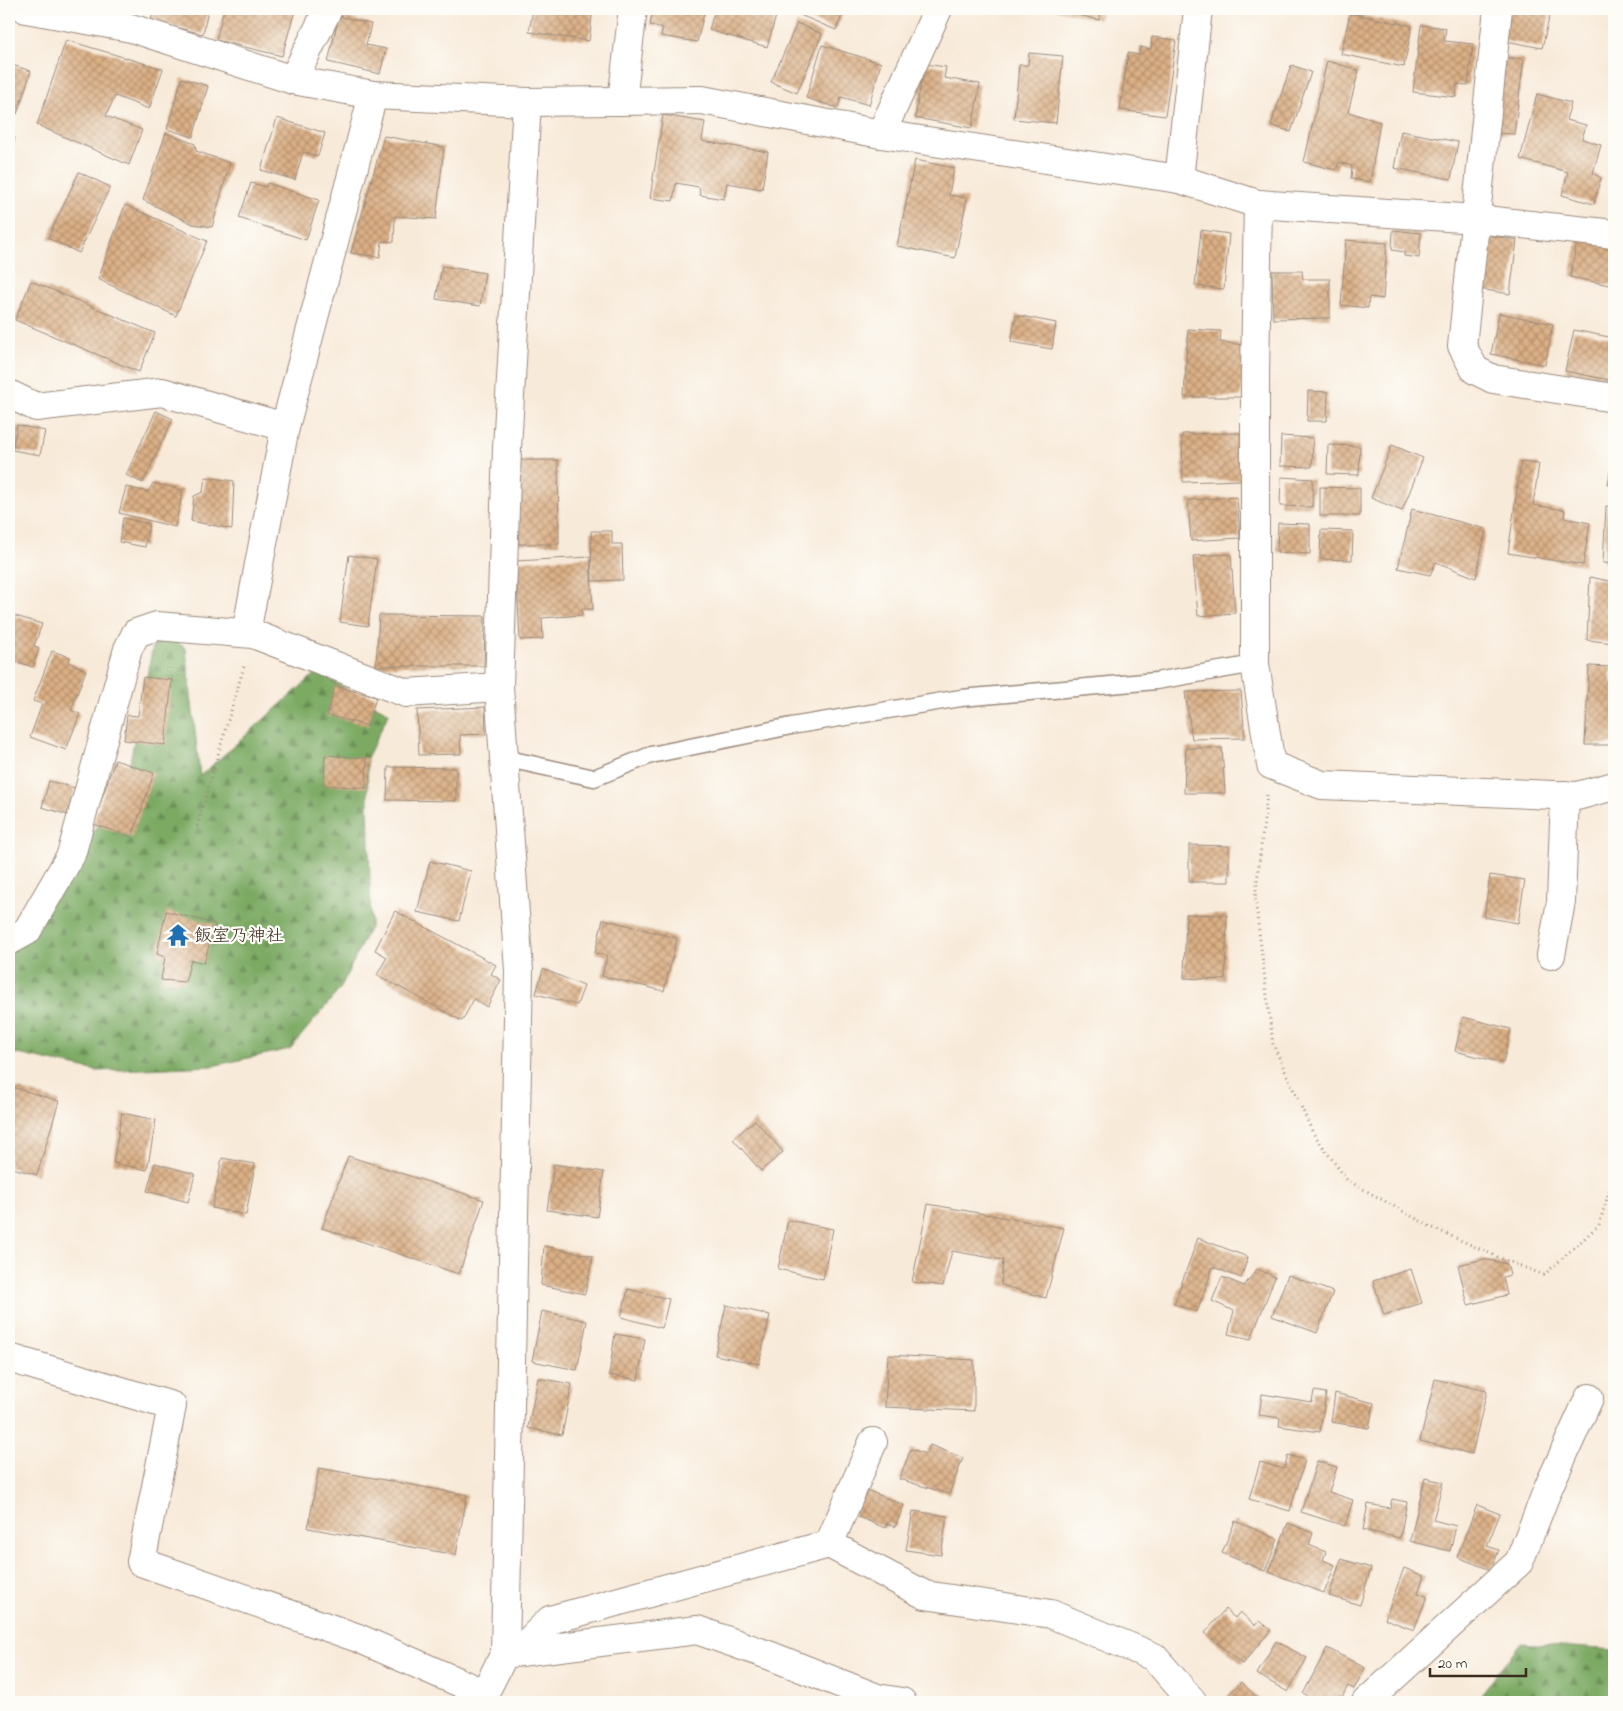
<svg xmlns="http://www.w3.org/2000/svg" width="1623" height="1711" font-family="'Indie Flower','Klee One',sans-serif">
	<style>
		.forest { fill: url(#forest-firs); stroke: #5c6a41 }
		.building { fill: url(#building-cross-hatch) }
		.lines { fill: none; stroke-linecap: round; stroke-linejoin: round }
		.lane-casing { stroke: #9a8a7c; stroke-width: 19 }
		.street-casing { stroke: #9a8a7c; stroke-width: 30 }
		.secondary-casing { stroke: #9a8a7c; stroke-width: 30 }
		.path { stroke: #9a8a7c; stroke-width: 3; stroke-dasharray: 1 4; stroke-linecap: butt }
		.lane { stroke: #fff; stroke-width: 16 }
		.street { stroke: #fff; stroke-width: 28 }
		.secondary { stroke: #fff; stroke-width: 28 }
		.labels { text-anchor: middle; stroke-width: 4.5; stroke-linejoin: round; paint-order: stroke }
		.poi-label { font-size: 18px; fill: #3b2a1e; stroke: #fdfcf7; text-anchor: start }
	</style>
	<defs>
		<pattern id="forest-firs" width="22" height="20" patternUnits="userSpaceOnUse" patternTransform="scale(1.25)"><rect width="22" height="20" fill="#7caa64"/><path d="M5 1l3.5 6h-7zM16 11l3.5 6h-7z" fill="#678b52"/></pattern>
		<pattern id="building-cross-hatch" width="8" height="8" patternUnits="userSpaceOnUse" patternTransform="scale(1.25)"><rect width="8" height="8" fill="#dbb086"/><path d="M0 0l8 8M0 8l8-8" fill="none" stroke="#b38f6d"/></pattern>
	</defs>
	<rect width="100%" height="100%" fill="#fdfcf7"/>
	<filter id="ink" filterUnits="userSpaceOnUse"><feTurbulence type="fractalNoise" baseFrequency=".02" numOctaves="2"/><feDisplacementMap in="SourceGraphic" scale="10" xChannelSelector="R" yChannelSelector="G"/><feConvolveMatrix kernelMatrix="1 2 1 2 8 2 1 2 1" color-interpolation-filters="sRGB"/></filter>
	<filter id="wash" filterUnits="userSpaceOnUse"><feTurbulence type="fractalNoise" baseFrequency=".0096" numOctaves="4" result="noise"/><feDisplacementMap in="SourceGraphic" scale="20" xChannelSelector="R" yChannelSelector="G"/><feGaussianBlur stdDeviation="1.12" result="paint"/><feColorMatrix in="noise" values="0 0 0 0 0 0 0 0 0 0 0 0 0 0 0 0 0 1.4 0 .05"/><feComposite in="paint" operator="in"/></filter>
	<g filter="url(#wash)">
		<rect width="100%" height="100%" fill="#f8ead9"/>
		<g class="forest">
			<polygon points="157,626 186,649 200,776 317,672 389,713 367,758 371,925 340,989 290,1049 212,1066 97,1071 9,1052 9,926 49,892 125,787"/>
			<polygon points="1521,1643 1614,1650 1614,1702 1479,1702 1478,1698"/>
		</g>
		<g id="blocks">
			<g class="building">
				<polygon points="154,9 208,10 203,34 151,21"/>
				<polygon points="224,9 295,10 282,56 216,40"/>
				<polygon points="533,9 593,9 589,41 529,32"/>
				<polygon points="653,9 705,9 697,42 661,36 663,28 650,25"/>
				<polygon points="715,9 778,9 767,47 709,30"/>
				<polygon points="803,9 845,9 836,30 800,15"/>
				<polygon points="1054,9 1102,9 1099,20"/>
				<polygon points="1508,9 1527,9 1550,14 1542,48 1501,40"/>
				<polygon points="1350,13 1412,26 1404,67 1341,54"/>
				<polygon points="339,16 371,24 366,45 386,49 380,74 328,62"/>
				<polygon points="797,23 822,34 797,93 771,82"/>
				<polygon points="1421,25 1446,28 1444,41 1473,44 1468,85 1457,84 1456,97 1413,92"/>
				<polygon points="1152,37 1176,40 1165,116 1120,110 1128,53 1139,55 1140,47 1151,49"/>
				<polygon points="66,40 163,69 149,109 115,96 106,116 142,130 129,165 37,125"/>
				<polygon points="822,45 881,63 869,105 841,97 838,108 806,98"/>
				<polygon points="1029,53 1063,56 1056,123 1014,119 1019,65 1028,65"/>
				<polygon points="1499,57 1524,59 1514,134 1494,133"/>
				<polygon points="1327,61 1359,70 1348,112 1380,122 1370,182 1351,179 1352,166 1339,162 1336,170 1304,162"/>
				<polygon points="9,64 31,71 17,114 9,111"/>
				<polygon points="924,64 946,67 944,78 980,84 972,128 915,118"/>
				<polygon points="1291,65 1311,72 1291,132 1271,125"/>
				<polygon points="182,78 208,86 193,137 167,129"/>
				<polygon points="1537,94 1571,103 1566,120 1586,125 1582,139 1601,145 1593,173 1601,178 1594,204 1562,195 1568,172 1520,159"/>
				<polygon points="663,115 705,122 702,141 768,152 762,189 727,183 724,199 700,195 699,187 676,183 673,201 650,198"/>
				<polygon points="277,118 325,133 318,156 303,152 295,180 261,170"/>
				<polygon points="1401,131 1458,142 1451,179 1394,168"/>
				<polygon points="166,133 195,144 196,151 230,163 212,227 193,224 143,200"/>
				<polygon points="9,136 15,138 9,158"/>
				<polygon points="384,136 444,147 436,219 395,216 394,242 382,241 380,257 351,253"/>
				<polygon points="915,160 954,168 949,195 967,198 955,258 897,246"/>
				<polygon points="79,172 110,187 79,253 48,238"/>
				<polygon points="251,183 266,187 267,183 319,200 306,240 239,218"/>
				<polygon points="125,205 207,241 176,316 98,279"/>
				<polygon points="1201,230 1229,234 1224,289 1195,286"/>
				<polygon points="1393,230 1421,233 1419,258 1404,256 1404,252 1392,250"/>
				<polygon points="1486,235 1517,240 1510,294 1479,289"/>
				<polygon points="1578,236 1614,243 1614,286 1570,277"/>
				<polygon points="1346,240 1387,243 1383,299 1369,297 1368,308 1341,305"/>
				<polygon points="442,266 485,273 480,306 436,299"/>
				<polygon points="1272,271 1302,271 1303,279 1330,279 1330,318 1273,319"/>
				<polygon points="31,281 155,333 139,372 15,320"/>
				<polygon points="1499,313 1553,324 1545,365 1491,354"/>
				<polygon points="1016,315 1056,323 1052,349 1011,342"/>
				<polygon points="1188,329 1221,331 1220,342 1244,345 1241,397 1184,397"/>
				<polygon points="1574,330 1614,338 1614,381 1565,371"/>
				<polygon points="1308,391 1328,392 1327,421 1307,421"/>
				<polygon points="156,411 173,419 143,483 126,475"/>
				<polygon points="17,425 45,431 40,455 12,450"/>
				<polygon points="1240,433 1241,480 1183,482 1182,434"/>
				<polygon points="1281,436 1313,438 1312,467 1280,466"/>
				<polygon points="1328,445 1360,446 1359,475 1327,474"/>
				<polygon points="1392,445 1423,458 1402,511 1371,498"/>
				<polygon points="1613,454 1614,484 1608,484"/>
				<polygon points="518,460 558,460 559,544 518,544"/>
				<polygon points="1521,462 1539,464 1533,505 1565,510 1564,518 1590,523 1583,565 1508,553"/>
				<polygon points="205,477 234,481 232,529 191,521 194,496 203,492"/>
				<polygon points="1281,477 1313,479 1312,507 1280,506"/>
				<polygon points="153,483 183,490 175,527 119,513 126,487 148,492"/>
				<polygon points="1320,487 1360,488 1360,516 1320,516"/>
				<polygon points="1237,497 1240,538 1191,541 1188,500"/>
				<polygon points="1606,506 1614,507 1614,564 1603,563"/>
				<polygon points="1412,509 1486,529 1476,578 1436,562 1430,575 1398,568"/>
				<polygon points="123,518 149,524 145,547 119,542"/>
				<polygon points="1278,523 1310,524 1310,554 1277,552"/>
				<polygon points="1321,530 1353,531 1352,560 1320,559"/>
				<polygon points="591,531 612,531 612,544 622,544 623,580 592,581"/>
				<polygon points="1231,554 1235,613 1198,616 1193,556"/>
				<polygon points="349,555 377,559 368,626 340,622"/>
				<polygon points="590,557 593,609 582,609 582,615 542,618 543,639 520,640 516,561"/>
				<polygon points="1590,577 1614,582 1614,643 1587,640"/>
				<polygon points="9,614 42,624 34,646 39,648 33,667 9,659"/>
				<polygon points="379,615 485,616 484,666 376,666"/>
				<polygon points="52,651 70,657 68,662 86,670 71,710 80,714 66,750 30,737 42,704 33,701"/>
				<polygon points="1589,666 1611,667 1611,682 1614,682 1614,745 1585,745"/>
				<polygon points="143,677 172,680 165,745 124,740 127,715 138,716"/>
				<polygon points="335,686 376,697 368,726 327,715"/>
				<polygon points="1241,691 1245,738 1192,739 1185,692"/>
				<polygon points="485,707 486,734 460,735 461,754 419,755 417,710"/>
				<polygon points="1186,748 1222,748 1225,793 1184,793"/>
				<polygon points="325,755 367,758 366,788 324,785"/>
				<polygon points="115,760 154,773 132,837 93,824"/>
				<polygon points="388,767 456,768 456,801 387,800"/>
				<polygon points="49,781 75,788 68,815 42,807"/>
				<polygon points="1189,845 1229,846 1229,882 1189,882"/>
				<polygon points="430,861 471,871 459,921 417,912"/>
				<polygon points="1490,875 1525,880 1518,923 1484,917"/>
				<polygon points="166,911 215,924 204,963 191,960 185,982 161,980 165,957 157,954"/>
				<polygon points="395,911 496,965 491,974 501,980 487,1007 474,999 462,1021 377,975 387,957 375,950"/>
				<polygon points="1186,914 1227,915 1225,980 1184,978"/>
				<polygon points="603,919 677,938 664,991 602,976 607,956 595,953"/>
				<polygon points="543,969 584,986 577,1005 536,994"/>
				<polygon points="1463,1017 1511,1029 1503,1063 1455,1051"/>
				<polygon points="9,1086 59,1101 37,1175 9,1167"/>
				<polygon points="122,1113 156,1120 147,1170 113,1163"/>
				<polygon points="755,1120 783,1152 761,1171 733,1139"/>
				<polygon points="348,1156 484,1200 459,1274 322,1228"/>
				<polygon points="222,1158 255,1164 246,1215 212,1208"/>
				<polygon points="155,1163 195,1174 188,1202 147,1191"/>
				<polygon points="554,1164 604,1172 597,1217 547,1210"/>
				<polygon points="928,1204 1064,1228 1046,1298 1001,1285 1003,1260 952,1251 943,1286 912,1282"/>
				<polygon points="788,1220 833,1229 823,1279 778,1269"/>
				<polygon points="1198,1238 1248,1257 1241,1278 1213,1267 1197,1312 1174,1304"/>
				<polygon points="544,1246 593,1256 585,1294 541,1285"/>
				<polygon points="1484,1259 1507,1264 1510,1275 1503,1277 1507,1295 1468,1305 1458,1265"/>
				<polygon points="1257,1269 1275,1277 1251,1339 1228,1334 1234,1311 1212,1301 1222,1277 1244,1286"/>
				<polygon points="1411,1269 1422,1303 1384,1315 1373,1281"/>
				<polygon points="1288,1275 1333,1292 1317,1333 1272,1316"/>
				<polygon points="628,1289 669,1299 662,1328 621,1317"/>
				<polygon points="726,1305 770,1315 759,1364 715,1355"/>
				<polygon points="542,1311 587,1321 577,1370 532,1361"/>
				<polygon points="615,1334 645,1339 638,1380 609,1375"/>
				<polygon points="888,1355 974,1360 974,1411 885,1407"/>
				<polygon points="538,1378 572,1384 562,1435 528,1428"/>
				<polygon points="1435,1379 1487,1391 1472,1454 1420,1441"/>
				<polygon points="1314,1391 1326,1393 1320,1432 1279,1426 1280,1418 1259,1415 1262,1394 1312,1402"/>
				<polygon points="1335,1393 1374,1403 1369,1428 1331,1422"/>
				<polygon points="930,1445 963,1458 949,1494 899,1479 911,1449 926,1454"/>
				<polygon points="1288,1455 1305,1460 1290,1511 1249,1499 1260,1462 1284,1469"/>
				<polygon points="1317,1461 1337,1467 1329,1492 1353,1500 1345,1526 1301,1512"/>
				<polygon points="319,1468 467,1495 456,1555 308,1528"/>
				<polygon points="1425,1478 1443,1482 1433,1520 1456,1526 1450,1551 1410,1541"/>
				<polygon points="864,1489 904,1505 895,1527 887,1523 885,1528 854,1515"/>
				<polygon points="1392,1499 1407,1502 1400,1538 1363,1530 1368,1504 1390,1508"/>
				<polygon points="1477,1505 1500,1514 1487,1546 1499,1550 1491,1570 1457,1557"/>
				<polygon points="913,1511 947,1516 941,1555 906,1550"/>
				<polygon points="1235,1521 1278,1539 1265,1571 1222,1553"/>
				<polygon points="1288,1523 1313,1533 1309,1545 1326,1552 1323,1560 1335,1565 1324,1593 1269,1572"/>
				<polygon points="1341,1559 1371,1568 1360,1605 1329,1596"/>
				<polygon points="1404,1568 1424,1576 1418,1593 1427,1596 1414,1630 1385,1619"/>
				<polygon points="1225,1609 1235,1618 1240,1612 1255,1625 1260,1621 1271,1630 1242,1664 1205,1633"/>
				<polygon points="1276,1641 1307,1658 1288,1692 1257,1674"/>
				<polygon points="1327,1648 1365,1668 1354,1689 1348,1686 1342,1697 1339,1695 1335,1702 1317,1702 1303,1694"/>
				<polygon points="1241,1682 1262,1702 1221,1702"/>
			</g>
		</g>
	</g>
	<g filter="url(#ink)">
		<use href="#blocks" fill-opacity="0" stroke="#9a8a7c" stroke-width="1"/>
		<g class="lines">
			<defs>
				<polyline id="lane" points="504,758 594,778 651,755 791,726 961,698 1156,681 1255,664"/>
				<g id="street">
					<polyline points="26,9 131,28 293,80 373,95 527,102 702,100 881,134 1179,179 1258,204 1476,219 1614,234"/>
					<polyline points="1498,9 1462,346 1475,370 1493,379 1614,398"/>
					<polyline points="293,80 328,9"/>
					<polyline points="622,101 633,9"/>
					<polyline points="881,134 938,9"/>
					<polyline points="1258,204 1255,374 1255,664 1271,765 1322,785 1577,796 1614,786"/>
					<polyline points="9,394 36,407 162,392 285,427"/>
					<polyline points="246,633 285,427 373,95"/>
					<polyline points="9,941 27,931 71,855 128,649 136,633 157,626 253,634 406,693 499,687"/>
					<polyline points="1551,955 1561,902 1565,795"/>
					<polyline points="9,1358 172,1406 141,1562 358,1638 483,1693"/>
					<polyline points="829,1544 873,1442"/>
					<polyline points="518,1652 550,1620 829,1544 925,1595 1051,1614 1154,1657 1193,1702"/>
					<polyline points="512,1653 697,1630 771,1656 877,1698 902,1702"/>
					<polyline points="480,1702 505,1653 519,971 499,687 507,448 527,102"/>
					<polyline points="1366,1702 1519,1562 1549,1486 1589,1398"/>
				</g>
				<polyline id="secondary" points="1179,179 1198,9"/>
			</defs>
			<use href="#lane" class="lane-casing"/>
			<use href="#street" class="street-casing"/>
			<use href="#secondary" class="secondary-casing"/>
			<g class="path">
				<polyline points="1267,795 1255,899 1273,1044 1313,1133 1347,1180 1431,1227 1500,1258 1544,1275 1599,1225 1614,1175"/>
				<polyline points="197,826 245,663"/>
			</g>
			<use href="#lane" class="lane"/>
			<use href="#street" class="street"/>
			<use href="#secondary" class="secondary"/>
		</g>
	</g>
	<defs>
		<symbol id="temple-bare" viewBox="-9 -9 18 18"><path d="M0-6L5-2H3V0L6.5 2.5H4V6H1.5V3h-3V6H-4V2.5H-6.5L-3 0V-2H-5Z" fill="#1f6fb2" stroke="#fdfcf7" stroke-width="2.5" paint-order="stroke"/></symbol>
	</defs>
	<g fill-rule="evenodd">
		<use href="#temple-bare" x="162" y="919" width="32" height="32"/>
	</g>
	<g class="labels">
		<g class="poi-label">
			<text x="194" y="941">飯室乃神社</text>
		</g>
	</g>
	<rect width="1623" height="1711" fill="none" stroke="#fdfcf7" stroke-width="30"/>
	<path d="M1430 1668v8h96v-8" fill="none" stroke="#3b2a1e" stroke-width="2.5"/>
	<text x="1438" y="1668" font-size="15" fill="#3b2a1e" stroke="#fdfcf7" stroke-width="4" paint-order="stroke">20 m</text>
</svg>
